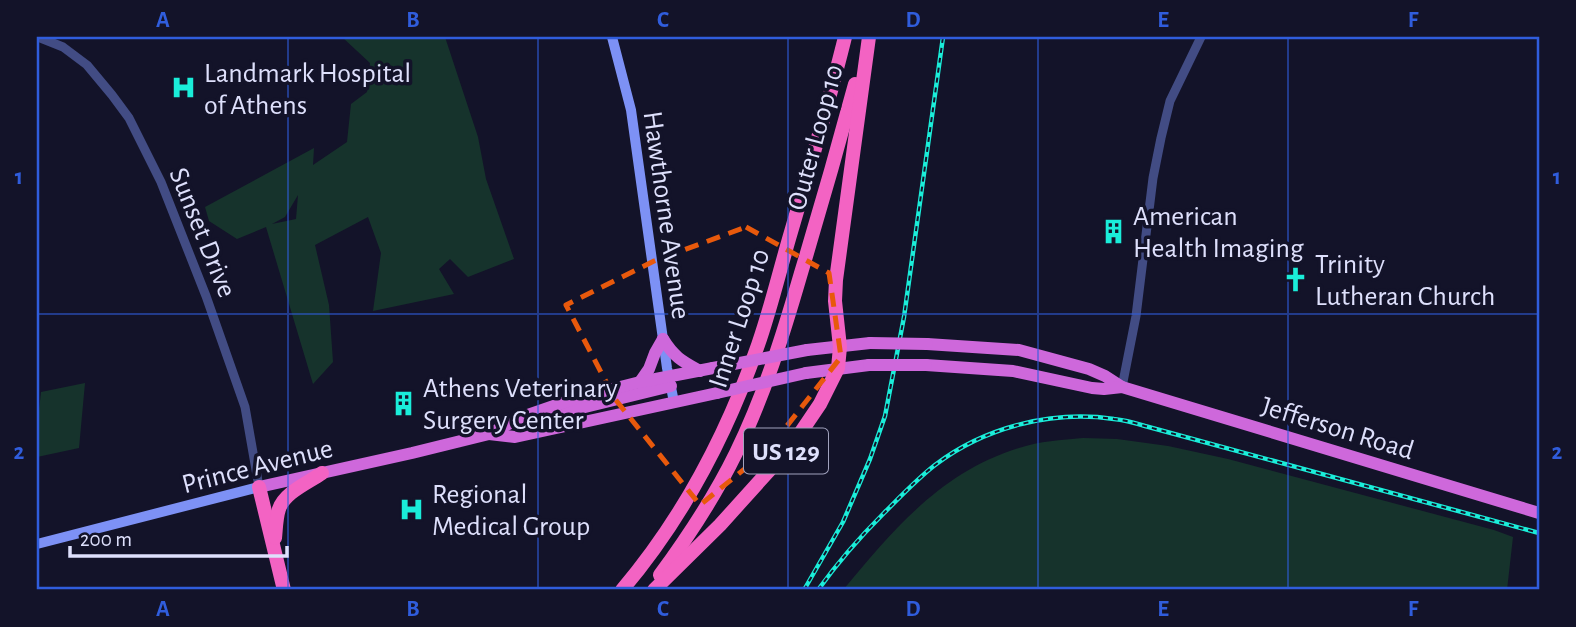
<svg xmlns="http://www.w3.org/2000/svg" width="1576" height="627" font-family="'Alegreya Sans',sans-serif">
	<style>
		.green { fill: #16332c; fill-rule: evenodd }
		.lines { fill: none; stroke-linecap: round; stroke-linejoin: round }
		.tertiary { stroke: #424c84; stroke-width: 9 }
		.secondary { stroke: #7d91f5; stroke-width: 10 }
		.trunk { stroke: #ce68db; stroke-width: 12 }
		.motorway { stroke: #f363c3; stroke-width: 14 }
		.rail-casing { stroke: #1aedd9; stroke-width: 4.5 }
		.rail { stroke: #131329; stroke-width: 2; stroke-dasharray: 5; stroke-linecap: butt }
		.trunk-bridge { stroke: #ce68db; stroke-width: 12 }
		.marked { fill: none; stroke: #e8590c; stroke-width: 5; stroke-dasharray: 14 9; stroke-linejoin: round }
		.grid { fill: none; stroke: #305ddc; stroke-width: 2; stroke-opacity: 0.55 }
		.labels { text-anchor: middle; stroke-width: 7; stroke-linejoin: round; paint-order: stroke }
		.shield { fill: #131329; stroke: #a1a2bd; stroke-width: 2 }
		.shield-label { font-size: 26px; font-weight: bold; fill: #dee0fc }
		.poi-label { font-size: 28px; fill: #dee0fc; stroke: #131329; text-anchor: start }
		.street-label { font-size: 28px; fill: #dee0fc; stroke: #131329 }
		.neatline { fill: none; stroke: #305ddc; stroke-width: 2.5 }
		.grid-label { font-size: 23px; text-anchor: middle; font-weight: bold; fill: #305ddc }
	</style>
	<rect width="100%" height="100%" fill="#131329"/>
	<g class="green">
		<path d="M 342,37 L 445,37 L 478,137 L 486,179 L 514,259 L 468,277 L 450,259 L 439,269 L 454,294 L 373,311 L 381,253 L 368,217 L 315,245 L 329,305 L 333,362 L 313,384 L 266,227 L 237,239 L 209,221 L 205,207 L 314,148 L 313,165 L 347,142 L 351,104 L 367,92 L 370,63 ZM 298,195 L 296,219 L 272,224 L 285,217 Z"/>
		<polygon points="85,383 79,448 37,457 37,429 41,392"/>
		<path d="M 1083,438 L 1117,439 L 1168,446 L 1228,459 L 1494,530 L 1513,537 L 1507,590 L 843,590 C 893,530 941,472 1019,448 C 1040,441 1061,440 1083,438 Z"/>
	</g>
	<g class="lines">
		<g class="tertiary">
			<polyline points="38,37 63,47 87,65 112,95 129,118 161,182 206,296 245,407 259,487"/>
			<polyline points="1122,387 1136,316 1153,178 1161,138 1170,101 1201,37"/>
		</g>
		<g class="secondary">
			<polyline points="612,37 631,110 667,368 674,402"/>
			<polyline points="37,544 259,487"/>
		</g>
		<g class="trunk">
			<path d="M 663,339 C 674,357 682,361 700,371"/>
			<polyline points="927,344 1019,350 1089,369 1105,376 1122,387 1539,513"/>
			<polyline points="807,350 870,343"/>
			<polyline points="926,365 1013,371 1092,388 1104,389 1122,387"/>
			<polyline points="806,373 869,365"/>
			<polyline points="640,382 649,369 655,353 663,339"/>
			<polyline points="536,427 544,422 581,408 671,386"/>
			<polyline points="489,434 515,437 717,393"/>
			<polyline points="259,487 412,453 489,434 522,417 577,398 640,382 713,368"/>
		</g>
		<g class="motorway">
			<polyline points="259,487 284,590"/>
			<path d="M 275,538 C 276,529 276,518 279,509 C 285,492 308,483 322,473"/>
			<path d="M 660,575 C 688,537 715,496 736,453 C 764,396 783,335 801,273 C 820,210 838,147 855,84"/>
			<path d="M 622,590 C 683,518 727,434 758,345 C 771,308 780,269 791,232 C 810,167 829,102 845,37"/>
			<polyline points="654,590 720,525 775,464 797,438 820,404 838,368 840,347 835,301 836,280 869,37"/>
		</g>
		<defs>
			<g id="rail">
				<polyline points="804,590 843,522 870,459 885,416 904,317 943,37"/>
				<path d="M 818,590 C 838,562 860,537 884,513 C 901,496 917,479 935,465 C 985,427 1052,410 1114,419 C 1124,420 1135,423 1145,426 L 1539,533"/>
			</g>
		</defs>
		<use href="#rail" class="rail-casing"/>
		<use href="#rail" class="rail"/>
		<g class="trunk-bridge">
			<polyline points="870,343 927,344"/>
			<polyline points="869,365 926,365"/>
			<polyline points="713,368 807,350"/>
			<polyline points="717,393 806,373"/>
		</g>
	</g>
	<path class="marked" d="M 746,227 L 829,273 L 841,357 L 768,450 L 700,505 L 615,399 L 566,305 L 654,261 Z"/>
	<path class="grid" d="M 288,37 L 288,590M 538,37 L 538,590M 788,37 L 788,590M 1038,37 L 1038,590M 1288,37 L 1288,590M 37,314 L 1539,314"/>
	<defs>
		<symbol id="hospital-bare" viewBox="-9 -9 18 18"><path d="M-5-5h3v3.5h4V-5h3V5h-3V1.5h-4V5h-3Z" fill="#1aedd9" stroke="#131329" stroke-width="2.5" paint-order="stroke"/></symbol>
		<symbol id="building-bare" viewBox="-9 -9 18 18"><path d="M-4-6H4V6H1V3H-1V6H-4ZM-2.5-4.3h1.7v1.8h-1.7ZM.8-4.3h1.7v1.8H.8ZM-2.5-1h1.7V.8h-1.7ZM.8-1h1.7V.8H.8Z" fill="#1aedd9" stroke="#131329" stroke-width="2.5" paint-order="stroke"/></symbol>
		<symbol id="church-bare" viewBox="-9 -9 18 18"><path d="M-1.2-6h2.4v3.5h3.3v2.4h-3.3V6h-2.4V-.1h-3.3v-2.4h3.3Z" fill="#1aedd9" stroke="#131329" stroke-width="2.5" paint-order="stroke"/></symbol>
	</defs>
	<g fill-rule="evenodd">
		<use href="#hospital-bare" x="166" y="70" width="35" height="35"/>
		<use href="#building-bare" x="1096" y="214" width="35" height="35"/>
		<use href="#church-bare" x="1278" y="262" width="35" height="35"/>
		<use href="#building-bare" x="386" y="386" width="35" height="35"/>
		<use href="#hospital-bare" x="394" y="492" width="35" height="35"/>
	</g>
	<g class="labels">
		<rect class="shield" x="744" y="428.5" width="84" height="45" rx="5"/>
		<g class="shield-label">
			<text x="786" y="460">US 129</text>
		</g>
		<g class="poi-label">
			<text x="204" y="82">Landmark Hospital<tspan x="204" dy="32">of Athens</tspan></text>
			<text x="1133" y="225">American<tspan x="1133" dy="32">Health Imaging</tspan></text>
			<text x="1315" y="273">Trinity<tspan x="1315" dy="32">Lutheran Church</tspan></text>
			<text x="423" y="397">Athens Veterinary<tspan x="423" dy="32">Surgery Center</tspan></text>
			<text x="432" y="503">Regional<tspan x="432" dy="32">Medical Group</tspan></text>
		</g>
		<g class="street-label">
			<text transform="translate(814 137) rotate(-75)" y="10">Outer Loop 10</text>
			<text transform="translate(668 215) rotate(82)" y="10">Hawthorne Avenue</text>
			<text transform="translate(204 232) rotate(68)" y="10">Sunset Drive</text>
			<text transform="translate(738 318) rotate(-72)" y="10">Inner Loop 10</text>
			<text transform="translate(1338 427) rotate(17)" y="10">Jefferson Road</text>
			<text transform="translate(257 465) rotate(-14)" y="10">Prince Avenue</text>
		</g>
	</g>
	<rect width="1576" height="627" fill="none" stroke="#131329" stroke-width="77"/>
	<path d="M70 546v10h217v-10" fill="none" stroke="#dee0fc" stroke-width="3.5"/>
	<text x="80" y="546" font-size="21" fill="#dee0fc" stroke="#131329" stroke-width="5" paint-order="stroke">200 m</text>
	<rect x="38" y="38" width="1500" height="550" class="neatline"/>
	<g class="grid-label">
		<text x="163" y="27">A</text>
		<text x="413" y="27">B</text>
		<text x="663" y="27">C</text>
		<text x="913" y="27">D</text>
		<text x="1163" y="27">E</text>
		<text x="1413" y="27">F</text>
		<text x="19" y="184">1</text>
		<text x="1557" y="184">1</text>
		<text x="19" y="459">2</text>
		<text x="1557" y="459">2</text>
		<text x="163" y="616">A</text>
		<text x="413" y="616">B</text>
		<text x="663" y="616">C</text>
		<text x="913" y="616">D</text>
		<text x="1163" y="616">E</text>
		<text x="1413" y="616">F</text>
	</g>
</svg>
